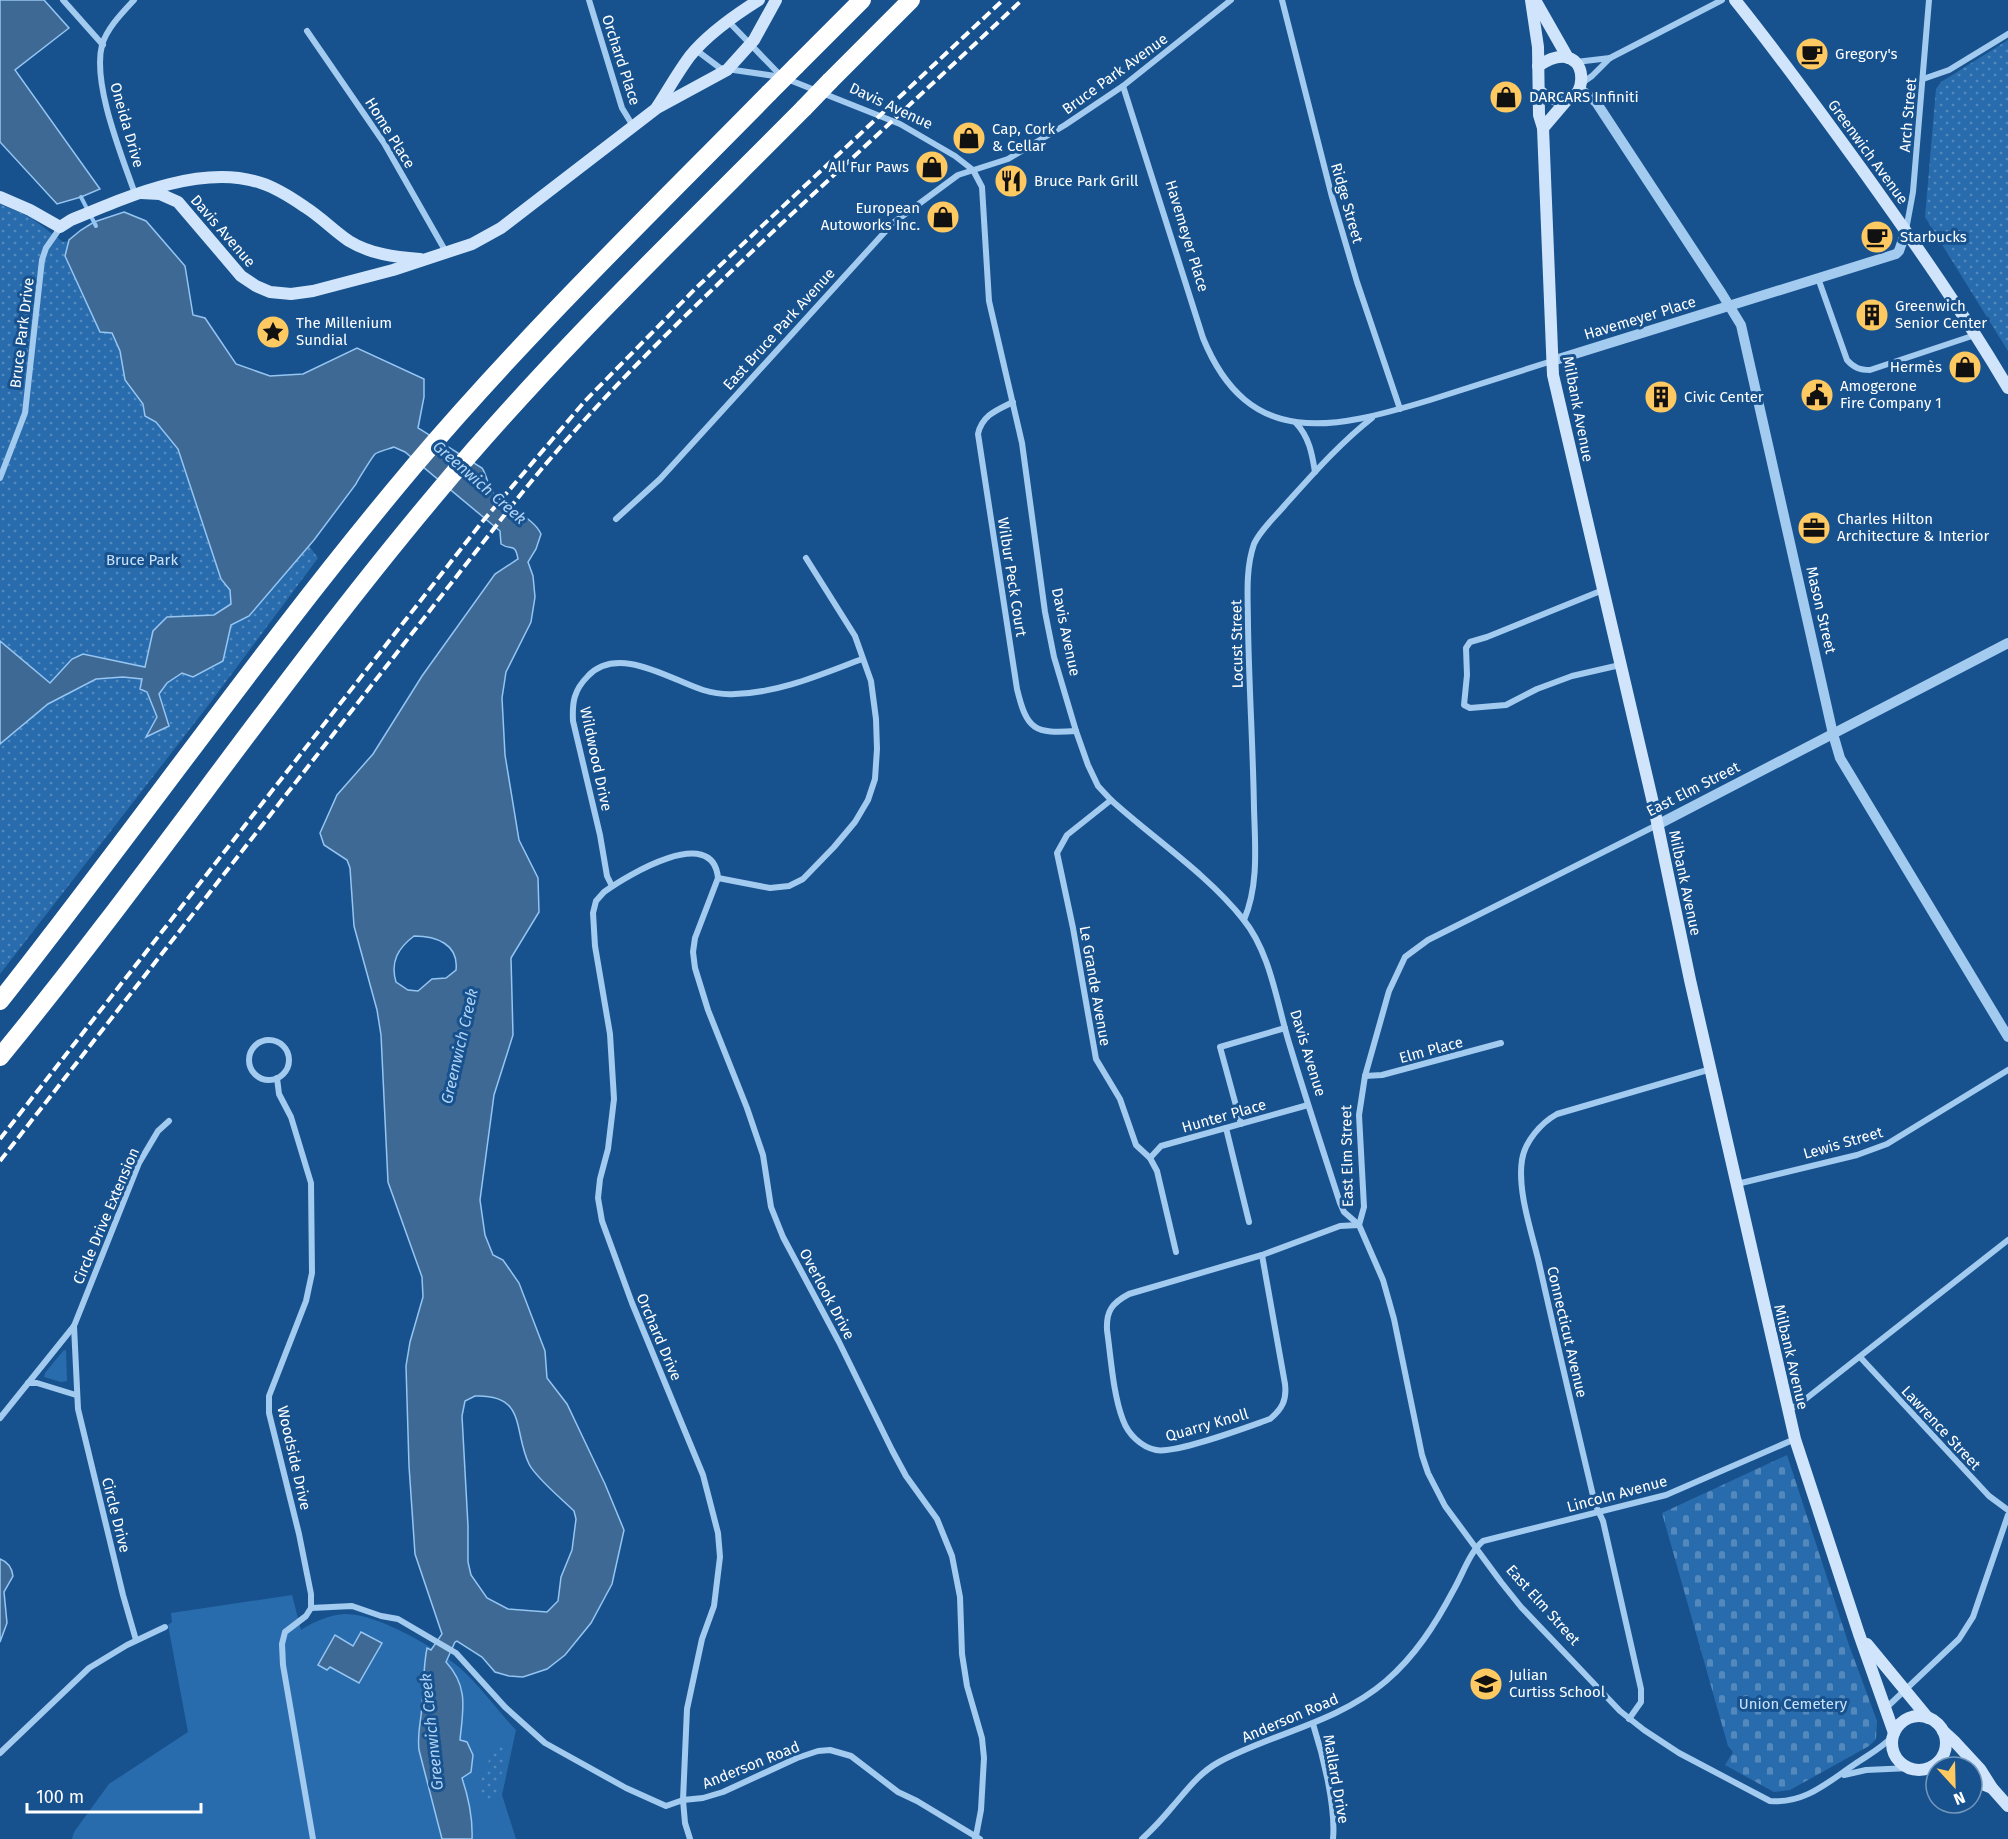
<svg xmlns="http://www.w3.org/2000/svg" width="2008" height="1839" font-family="'Fira Sans',sans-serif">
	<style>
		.grass { fill: #296cad }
		.cemetery { fill: url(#cemetery-stones) }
		.park { fill: url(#park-dots) }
		.water { fill: #3f6995; stroke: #95c5f2; stroke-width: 1.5; fill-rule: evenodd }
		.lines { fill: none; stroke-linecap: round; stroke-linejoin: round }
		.stream { stroke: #95c5f2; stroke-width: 4 }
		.minor { stroke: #a3caef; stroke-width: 6 }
		.tertiary { stroke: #a3caef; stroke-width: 10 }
		.secondary { stroke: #d0e5fb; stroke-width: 12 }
		.motorway { stroke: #fff; stroke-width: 18 }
		.rail { stroke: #fff; stroke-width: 4; stroke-dasharray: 10 4.5; stroke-linecap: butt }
		.motorway-bridge { stroke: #fff; stroke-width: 18 }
		.labels { text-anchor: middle; stroke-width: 6; stroke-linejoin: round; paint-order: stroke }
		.poi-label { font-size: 15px; fill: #fff; stroke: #17528e; text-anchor: start }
		.street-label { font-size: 15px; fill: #fff; stroke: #17528e }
		.park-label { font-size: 15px; fill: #c9e2fb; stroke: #17528e }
		.water-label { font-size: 16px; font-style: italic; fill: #afd3f6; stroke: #17528e }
	</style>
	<defs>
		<pattern id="cemetery-stones" width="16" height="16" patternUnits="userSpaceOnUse" patternTransform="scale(1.5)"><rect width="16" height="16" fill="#296cad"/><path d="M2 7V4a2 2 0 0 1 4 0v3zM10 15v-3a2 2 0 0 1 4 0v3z" fill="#5489bd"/></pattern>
		<pattern id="park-dots" width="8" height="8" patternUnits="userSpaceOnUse" patternTransform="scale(1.5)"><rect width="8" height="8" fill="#296cad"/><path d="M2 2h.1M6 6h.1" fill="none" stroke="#5489bd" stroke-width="1.8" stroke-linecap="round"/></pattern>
	</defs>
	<rect width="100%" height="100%" fill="#17528e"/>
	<g class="grass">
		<polygon points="66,1350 67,1381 61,1382 44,1377 45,1373 63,1351"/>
		<path d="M 292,1595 L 301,1630 C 313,1622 329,1615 344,1614 C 374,1612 437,1648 460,1668 C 480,1686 497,1710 516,1730 L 502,1795 L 516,1839 L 72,1839 L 74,1832 L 109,1784 L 188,1732 L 168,1625 L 172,1622 L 171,1613 Z"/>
	</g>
	<polygon class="cemetery" points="1787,1455 1849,1645 1877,1721 1876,1739 1869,1746 1790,1790 1774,1792 1725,1765 1733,1752 1728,1746 1662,1513"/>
	<g class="park">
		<polygon points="2008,40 2008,351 1925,217 1936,89 1941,82"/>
		<polygon points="0,204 30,217 63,242 80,240 318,558 210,703 0,974"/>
		<path d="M 498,1745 L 505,1746 L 507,1748 L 496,1799 L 484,1801 C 473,1788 482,1777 487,1765 C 490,1759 491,1752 493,1746 Z"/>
	</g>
	<g class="water">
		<polygon points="0,0 44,0 69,28 15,70 100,189 81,197 57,204 0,142"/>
		<path d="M 124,212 L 146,221 L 185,266 L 193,315 L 205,318 L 236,364 L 270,376 L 303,374 L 357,348 L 424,379 L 424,397 L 418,428 L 482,468 C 488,477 487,486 494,494 C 506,507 534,518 541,534 L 536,549 L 528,562 L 533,576 L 535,597 L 531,622 L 506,672 L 502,698 L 505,755 L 519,840 L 538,878 L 539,912 L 511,958 L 513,1035 L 494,1095 L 480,1200 L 485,1235 L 493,1255 L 503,1260 L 519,1283 L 545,1351 L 547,1378 L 567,1404 L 605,1484 L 624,1530 L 612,1584 L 591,1623 L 565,1655 L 547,1669 L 523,1677 L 509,1676 L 495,1672 L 482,1657 L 457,1641 L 455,1642 L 446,1662 C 469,1687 463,1709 460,1740 L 467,1742 L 473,1755 L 471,1772 L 462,1778 C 469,1799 473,1817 472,1839 L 442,1839 L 419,1750 C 417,1735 421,1721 422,1706 C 424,1686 423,1668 427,1648 L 431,1650 L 442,1634 L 415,1554 L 409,1466 L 406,1366 L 410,1342 L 423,1297 L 422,1277 L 388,1182 L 381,1035 L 377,1010 L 354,926 L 350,868 L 347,860 L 324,845 L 320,833 L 337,795 L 373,754 L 422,676 L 495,574 L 518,559 C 515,542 511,551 501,544 L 500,531 L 405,452 L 394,447 C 389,449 379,451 375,454 C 373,456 357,481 356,484 L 314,540 L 249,616 L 231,625 L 223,661 L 193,677 L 182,673 L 167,683 L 159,694 L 169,726 L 146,737 L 157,717 L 147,692 L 140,689 L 142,679 L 123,677 L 96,679 L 48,704 L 0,744 L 0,641 L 50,683 L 72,659 L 83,654 L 145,667 L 153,631 L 167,617 L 214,615 L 231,604 L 230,590 L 221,579 L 178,449 L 156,422 L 145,416 L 143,404 L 125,380 L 120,351 L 112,333 L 100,332 L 65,256 L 69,240 L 81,230 L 94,222 ZM 414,936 C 436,936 459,944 456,970 L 446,978 L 432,979 L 418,991 L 408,990 L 396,982 C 390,962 398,948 414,936 ZM 475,1396 C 527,1394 513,1431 529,1464 C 536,1478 562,1499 574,1511 L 576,1519 L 572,1550 L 561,1577 L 558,1601 L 547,1612 L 508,1609 L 487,1598 L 471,1575 L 468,1562 L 468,1526 L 462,1416 L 465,1401 Z"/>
		<path d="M 0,1559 C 8,1562 12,1568 13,1576 L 4,1592 L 7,1623 L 0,1642 Z"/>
		<polygon points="361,1632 382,1643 359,1683 330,1667 327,1670 318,1665 335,1635 353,1646"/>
	</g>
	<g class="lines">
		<polyline class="stream" points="81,197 96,226"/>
		<g class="minor">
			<polyline points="63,0 103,45"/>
			<path d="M 134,0 C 122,13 107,28 102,45 C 92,84 122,156 135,194"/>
			<polyline points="589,0 622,108 633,126"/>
			<polyline points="1282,0 1332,197 1357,282 1400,409"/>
			<polyline points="728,21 782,77"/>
			<polyline points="307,31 384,143 446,252"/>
			<path d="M 696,50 L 720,68 L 782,77 L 900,124 L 955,156 L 973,170 L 982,187 L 989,301 L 1022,443 L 1045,612 L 1054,657 L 1076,731 L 1088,765 L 1098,786 L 1111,800 C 1154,839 1206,873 1243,919 C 1271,953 1277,1005 1290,1046 C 1306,1099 1323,1151 1340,1203 L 1344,1212 L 1359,1225"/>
			<polyline points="1576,62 1610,58"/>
			<polyline points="1923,79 1949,70 2008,34"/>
			<polyline points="1582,83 1592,76 1610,58 1722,0"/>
			<path d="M 1123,86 L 1203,338 C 1249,451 1334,429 1430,400 C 1470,387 1511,374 1552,361"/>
			<polyline points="1906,230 1913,192 1929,0"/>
			<path d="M 1818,278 L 1847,360 C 1854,368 1860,370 1870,370 L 1975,335"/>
			<path d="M 1013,402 C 997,410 982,415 978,434 L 1017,689 C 1027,730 1034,734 1076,731"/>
			<path d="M 1296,423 C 1309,437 1312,453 1315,472"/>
			<polyline points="0,478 25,413 42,260 46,248 60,228"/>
			<polyline points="616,519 660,479 893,223 958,175 1008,159 1065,125 1123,86 1231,0"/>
			<polyline points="1603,590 1487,637 1470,642 1466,648 1467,675 1464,705 1470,708 1506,705 1537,689 1572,676 1620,665"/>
			<polyline points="1111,800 1067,835 1057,853 1073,928 1096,1059 1120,1099 1136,1145 1150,1158 1157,1171 1176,1252"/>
			<path d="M 1657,825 L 1428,940 L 1405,957 L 1389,991 L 1365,1076 L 1359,1115 L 1364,1207 L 1359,1225 L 1383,1280 L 1394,1319 L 1422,1455 L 1428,1473 L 1445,1506 L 1501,1582 L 1521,1607 L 1620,1711 L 1644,1730 L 1679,1753 L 1770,1801 C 1805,1804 1828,1782 1855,1764 C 1868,1755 1882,1748 1893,1736"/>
			<polyline points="718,878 770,888 789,886 803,879 834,847 855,822 868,800 875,779 877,749 876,719 871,681 855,636 806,558"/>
			<path d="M 612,886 L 607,876 L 600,835 L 573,721 C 572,702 574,690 588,676 C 618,644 671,680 703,690 C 713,693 724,695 735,694 C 779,693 822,674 862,659"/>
			<path d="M 1244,920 C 1259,885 1255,845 1254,808 C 1253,747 1249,687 1248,626 C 1248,599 1245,570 1254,544 C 1260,530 1275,517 1285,505 C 1313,474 1339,444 1372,418"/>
			<circle cx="269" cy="1060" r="20"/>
			<polyline points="1365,1076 1382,1075 1501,1043"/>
			<polyline points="277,1078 279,1094 291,1117 311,1183 312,1273 306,1301 269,1396 269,1413 299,1534 311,1594 311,1608 306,1616 285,1632 282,1644 283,1665 313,1839"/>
			<polyline points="1241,1124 1220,1047 1285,1028"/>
			<polyline points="1226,1128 1249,1222"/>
			<polyline points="1150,1158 1161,1146 1308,1105"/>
			<polyline points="1737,1184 1857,1155 1887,1144 2008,1070"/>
			<path d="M 1262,1255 L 1285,1384 C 1287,1400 1282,1409 1270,1419 C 1247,1427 1176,1454 1156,1450 C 1141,1447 1128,1434 1123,1420 C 1113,1394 1111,1358 1107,1330 C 1106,1311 1112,1303 1129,1294 Z"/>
			<polyline points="1262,1255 1340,1226 1359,1225"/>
			<polyline points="74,1326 78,1409 123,1595 136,1640"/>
			<polyline points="1860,1357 1989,1496 2008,1510"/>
			<polyline points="28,1383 37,1383 76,1395"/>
			<polyline points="1788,1410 1798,1405 2008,1240"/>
			<polyline points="0,1418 74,1326 139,1163 158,1131 169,1121"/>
			<polyline points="311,1608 352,1606 381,1616 398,1619 456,1653 505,1707 545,1743 626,1788 666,1806 683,1800 685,1823 690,1839"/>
			<polyline points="1886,1708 1959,1639 1973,1617 2008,1515"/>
			<path d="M 1629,1719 L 1641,1702 L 1641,1689 L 1603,1521 L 1595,1504 C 1576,1424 1557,1344 1539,1263 C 1532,1233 1517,1191 1522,1160 C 1525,1141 1541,1123 1557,1114 L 1711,1069"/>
			<path d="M 1313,1724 C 1323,1755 1336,1807 1333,1839"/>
			<polyline points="0,1753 89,1668 127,1645 165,1627"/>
			<polyline points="1844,1775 1866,1770 1910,1768"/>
			<path d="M 975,1839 L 976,1836 L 981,1810 L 984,1758 L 982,1738 L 967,1686 L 962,1654 L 960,1597 L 952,1556 L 937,1519 L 906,1476 L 892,1450 L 839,1342 L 783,1237 L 771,1207 L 763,1155 L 747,1108 L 708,1010 L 695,968 L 693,952 L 695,938 L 718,878 C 713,823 626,876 604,892 L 596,901 L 593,913 L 595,946 L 610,1034 L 614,1099 L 608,1149 L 600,1179 L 598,1198 L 602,1221 L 632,1303 L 703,1475 L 718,1533 L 720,1557 L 714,1606 L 702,1639 L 687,1709 L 683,1800 L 703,1798 L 723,1792 L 797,1758 L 818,1751 L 830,1750 L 851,1756 L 898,1792 L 917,1801 L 980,1839"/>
			<path d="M 1142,1839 C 1153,1829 1163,1818 1173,1806 C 1187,1790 1199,1773 1219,1762 C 1273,1733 1337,1723 1386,1681 C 1415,1656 1435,1625 1453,1591 C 1463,1574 1469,1553 1483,1541 L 1666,1495 L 1795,1439"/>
		</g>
		<g class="tertiary">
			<polyline points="1580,89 1596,102 1722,294 1741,325 1833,734 1840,758 2008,1037"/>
			<polyline points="1552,361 1896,254 1899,251 1906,231"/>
			<polyline points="1657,825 2008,643"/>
		</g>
		<g class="secondary">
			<polyline points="1531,0 1538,47 1539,115 1543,128 1553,375 1653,803 1690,980 1795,1439 1859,1634 1894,1733"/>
			<polyline points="1535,0 1568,58"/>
			<path d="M 1735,0 C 1781,57 1823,116 1866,175 C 1916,245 1965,315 2008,388"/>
			<path d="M 1538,66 C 1598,26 1593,132 1539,91"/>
			<path d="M 657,107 C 668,90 678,72 690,56 C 708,34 735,15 759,0"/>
			<polyline points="1543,128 1566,101"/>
			<polyline points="141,193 160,194 178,202 241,276 256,286 270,292 291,294 313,291 393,270 472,244 501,228 657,108 727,70 754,40 776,0"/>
			<path d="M 0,197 L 30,210 L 60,227 L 71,220 C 126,197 202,163 261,183 C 277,188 292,198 305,207 C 321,217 334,231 349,241 C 370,254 395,257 420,259"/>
			<polyline points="1867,1644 1928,1718"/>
			<circle cx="1919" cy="1743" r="27"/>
			<polyline points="1943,1731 1955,1742 1980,1769 1992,1788 2008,1806"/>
			<polyline points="1972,1780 1992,1788"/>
		</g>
		<g class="motorway">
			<polyline points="796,66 862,0"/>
			<polyline points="830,81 911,0"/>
			<path d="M 0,1001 C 140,824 269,638 414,466 C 525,335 649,215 769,93"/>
			<path d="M 0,1057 C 151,873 284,675 437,493 C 550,357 679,234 804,108"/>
		</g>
		<g class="rail">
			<polyline points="0,1139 482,522 585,401 697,287 1003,0"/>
			<path d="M 0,1161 L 517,499 C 596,400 688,312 780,225 C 861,150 942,75 1022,0"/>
		</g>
		<g class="motorway-bridge">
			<polyline points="769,93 796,66"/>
			<polyline points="804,108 830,81"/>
		</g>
	</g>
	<defs>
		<symbol id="cafe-disc" viewBox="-11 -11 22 22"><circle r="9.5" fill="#ffc961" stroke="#17528e"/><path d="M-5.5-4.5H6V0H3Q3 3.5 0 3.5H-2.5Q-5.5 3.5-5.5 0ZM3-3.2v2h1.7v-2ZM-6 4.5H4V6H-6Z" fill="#111"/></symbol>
		<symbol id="shop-disc" viewBox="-11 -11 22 22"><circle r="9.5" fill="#ffc961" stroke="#17528e"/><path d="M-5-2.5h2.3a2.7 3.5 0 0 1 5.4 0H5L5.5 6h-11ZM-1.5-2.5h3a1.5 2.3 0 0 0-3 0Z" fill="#111"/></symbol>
		<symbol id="restaurant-disc" viewBox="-11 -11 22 22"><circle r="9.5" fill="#ffc961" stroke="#17528e"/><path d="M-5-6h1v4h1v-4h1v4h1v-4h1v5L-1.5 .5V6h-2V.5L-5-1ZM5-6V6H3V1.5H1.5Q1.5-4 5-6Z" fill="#111"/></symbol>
		<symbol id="building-disc" viewBox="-11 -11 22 22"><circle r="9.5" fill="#ffc961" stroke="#17528e"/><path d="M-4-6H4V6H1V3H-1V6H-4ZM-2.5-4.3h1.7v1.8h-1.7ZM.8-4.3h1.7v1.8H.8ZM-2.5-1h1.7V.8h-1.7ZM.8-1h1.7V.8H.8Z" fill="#111"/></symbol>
		<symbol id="sight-disc" viewBox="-11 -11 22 22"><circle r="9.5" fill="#ffc961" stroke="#17528e"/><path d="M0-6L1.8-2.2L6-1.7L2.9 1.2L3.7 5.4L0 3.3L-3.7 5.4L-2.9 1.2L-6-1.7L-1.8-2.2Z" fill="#111"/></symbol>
		<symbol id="civic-disc" viewBox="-11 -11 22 22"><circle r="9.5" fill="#ffc961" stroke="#17528e"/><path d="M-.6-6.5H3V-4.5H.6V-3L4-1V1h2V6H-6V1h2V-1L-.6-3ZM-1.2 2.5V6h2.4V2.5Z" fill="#111"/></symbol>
		<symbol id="office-disc" viewBox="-11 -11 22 22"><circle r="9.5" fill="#ffc961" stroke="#17528e"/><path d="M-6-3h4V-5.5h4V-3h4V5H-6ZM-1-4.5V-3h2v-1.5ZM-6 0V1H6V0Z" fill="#111"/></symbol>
		<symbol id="school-disc" viewBox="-11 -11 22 22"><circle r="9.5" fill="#ffc961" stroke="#17528e"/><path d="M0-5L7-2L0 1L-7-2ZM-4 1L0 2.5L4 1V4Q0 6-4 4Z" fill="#111"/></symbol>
	</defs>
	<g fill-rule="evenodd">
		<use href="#cafe-disc" x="1793" y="35" width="38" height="38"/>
		<use href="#shop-disc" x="1487" y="78" width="38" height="38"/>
		<use href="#shop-disc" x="950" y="119" width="38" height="38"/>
		<use href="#shop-disc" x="913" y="148" width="38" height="38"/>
		<use href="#restaurant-disc" x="992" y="162" width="38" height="38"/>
		<use href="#shop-disc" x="924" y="198" width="38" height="38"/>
		<use href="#cafe-disc" x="1858" y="218" width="38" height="38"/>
		<use href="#building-disc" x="1853" y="296" width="38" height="38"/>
		<use href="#sight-disc" x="254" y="313" width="38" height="38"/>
		<use href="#shop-disc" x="1946" y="348" width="38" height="38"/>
		<use href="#civic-disc" x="1798" y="376" width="38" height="38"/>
		<use href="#building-disc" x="1642" y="378" width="38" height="38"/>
		<use href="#office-disc" x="1795" y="509" width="38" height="38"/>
		<use href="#school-disc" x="1467" y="1665" width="38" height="38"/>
	</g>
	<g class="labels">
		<g class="poi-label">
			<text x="1835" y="59">Gregory's</text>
			<text x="1529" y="102">DARCARS Infiniti</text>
			<text x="992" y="134">Cap, Cork<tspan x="992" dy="17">&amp; Cellar</tspan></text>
			<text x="909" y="172" text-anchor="end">All Fur Paws</text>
			<text x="1034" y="186">Bruce Park Grill</text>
			<text x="920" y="213" text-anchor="end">European<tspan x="920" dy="17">Autoworks Inc.</tspan></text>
			<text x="1900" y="242">Starbucks</text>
			<text x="1895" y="311">Greenwich<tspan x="1895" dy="17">Senior Center</tspan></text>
			<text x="296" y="328">The Millenium<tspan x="296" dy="17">Sundial</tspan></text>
			<text x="1942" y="372" text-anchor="end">Hermès</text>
			<text x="1840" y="391">Amogerone<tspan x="1840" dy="17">Fire Company 1</tspan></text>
			<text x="1684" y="402">Civic Center</text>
			<text x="1837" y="524">Charles Hilton<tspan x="1837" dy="17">Architecture &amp; Interior</tspan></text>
			<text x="1509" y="1680">Julian<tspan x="1509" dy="17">Curtiss School</tspan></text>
		</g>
		<g class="street-label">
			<text transform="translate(621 60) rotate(72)" y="5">Orchard Place</text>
			<text transform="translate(1115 74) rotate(-36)" y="5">Bruce Park Avenue</text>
			<text transform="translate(891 106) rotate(25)" y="5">Davis Avenue</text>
			<text transform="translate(1908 115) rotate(-85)" y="5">Arch Street</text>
			<text transform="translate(127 125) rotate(74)" y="5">Oneida Drive</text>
			<text transform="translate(390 133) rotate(58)" y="5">Home Place</text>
			<text transform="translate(1868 152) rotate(54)" y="5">Greenwich Avenue</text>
			<text transform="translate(1347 203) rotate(74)" y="5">Ridge Street</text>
			<text transform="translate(223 231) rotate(49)" y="5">Davis Avenue</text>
			<text transform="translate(1187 236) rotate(73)" y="5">Havemeyer Place</text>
			<text transform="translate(1640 318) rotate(-17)" y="5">Havemeyer Place</text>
			<text transform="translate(779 329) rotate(-48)" y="5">East Bruce Park Avenue</text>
			<text transform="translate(22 333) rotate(-83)" y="5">Bruce Park Drive</text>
			<text transform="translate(1578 409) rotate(79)" y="5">Milbank Avenue</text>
			<text transform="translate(1012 577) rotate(81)" y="5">Wilbur Peck Court</text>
			<text transform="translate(1821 610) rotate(77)" y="5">Mason Street</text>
			<text transform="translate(1066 632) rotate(78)" y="5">Davis Avenue</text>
			<text transform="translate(1237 644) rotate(-91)" y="5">Locust Street</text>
			<text transform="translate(596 759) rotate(78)" y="5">Wildwood Drive</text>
			<text transform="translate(1693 789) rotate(-27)" y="5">East Elm Street</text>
			<text transform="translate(1685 883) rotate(78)" y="5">Milbank Avenue</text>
			<text transform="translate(1095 986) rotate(80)" y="5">Le Grande Avenue</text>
			<text transform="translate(1431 1050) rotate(-15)" y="5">Elm Place</text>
			<text transform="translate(1308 1053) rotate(73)" y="5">Davis Avenue</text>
			<text transform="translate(1224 1116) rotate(-16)" y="5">Hunter Place</text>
			<text transform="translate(1843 1143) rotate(-16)" y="5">Lewis Street</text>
			<text transform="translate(1347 1156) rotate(-91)" y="5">East Elm Street</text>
			<text transform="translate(106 1216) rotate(-67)" y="5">Circle Drive Extension</text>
			<text transform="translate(827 1294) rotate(62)" y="5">Overlook Drive</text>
			<text transform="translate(1567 1332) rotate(77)" y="5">Connecticut Avenue</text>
			<text transform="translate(659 1337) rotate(67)" y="5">Orchard Drive</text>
			<text transform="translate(1791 1357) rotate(77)" y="5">Milbank Avenue</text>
			<text transform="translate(1207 1425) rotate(-16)" y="5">Quarry Knoll</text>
			<text transform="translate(1941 1428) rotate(47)" y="5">Lawrence Street</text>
			<text transform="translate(294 1458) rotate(77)" y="5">Woodside Drive</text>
			<text transform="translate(1617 1494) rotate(-15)" y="5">Lincoln Avenue</text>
			<text transform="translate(116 1515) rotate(76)" y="5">Circle Drive</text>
			<text transform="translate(1543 1605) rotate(48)" y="5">East Elm Street</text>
			<text transform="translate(1290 1718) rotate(-23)" y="5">Anderson Road</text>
			<text transform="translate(751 1765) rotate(-22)" y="5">Anderson Road</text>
			<text transform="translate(1336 1779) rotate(80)" y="5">Mallard Drive</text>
		</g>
		<g class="park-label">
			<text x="142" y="565">Bruce Park</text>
			<text x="1793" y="1709">Union Cemetery</text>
		</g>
		<g class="water-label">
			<text transform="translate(480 482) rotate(41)" y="6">Greenwich Creek</text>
			<text transform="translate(459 1046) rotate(-77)" y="6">Greenwich Creek</text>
			<text transform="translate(431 1732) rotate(-96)" y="6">Greenwich Creek</text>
		</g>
	</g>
	<g transform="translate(1954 1785) rotate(158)"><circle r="28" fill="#17528e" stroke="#7497bb" stroke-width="1.5"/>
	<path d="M0-4.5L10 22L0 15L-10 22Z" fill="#ffc961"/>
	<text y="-9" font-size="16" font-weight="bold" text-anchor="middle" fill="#ffffff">N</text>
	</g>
	<path d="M27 1803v9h174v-9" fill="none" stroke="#ffffff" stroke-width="3"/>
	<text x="36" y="1803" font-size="18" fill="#ffffff" stroke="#17528e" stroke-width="4.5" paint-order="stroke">100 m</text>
</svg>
